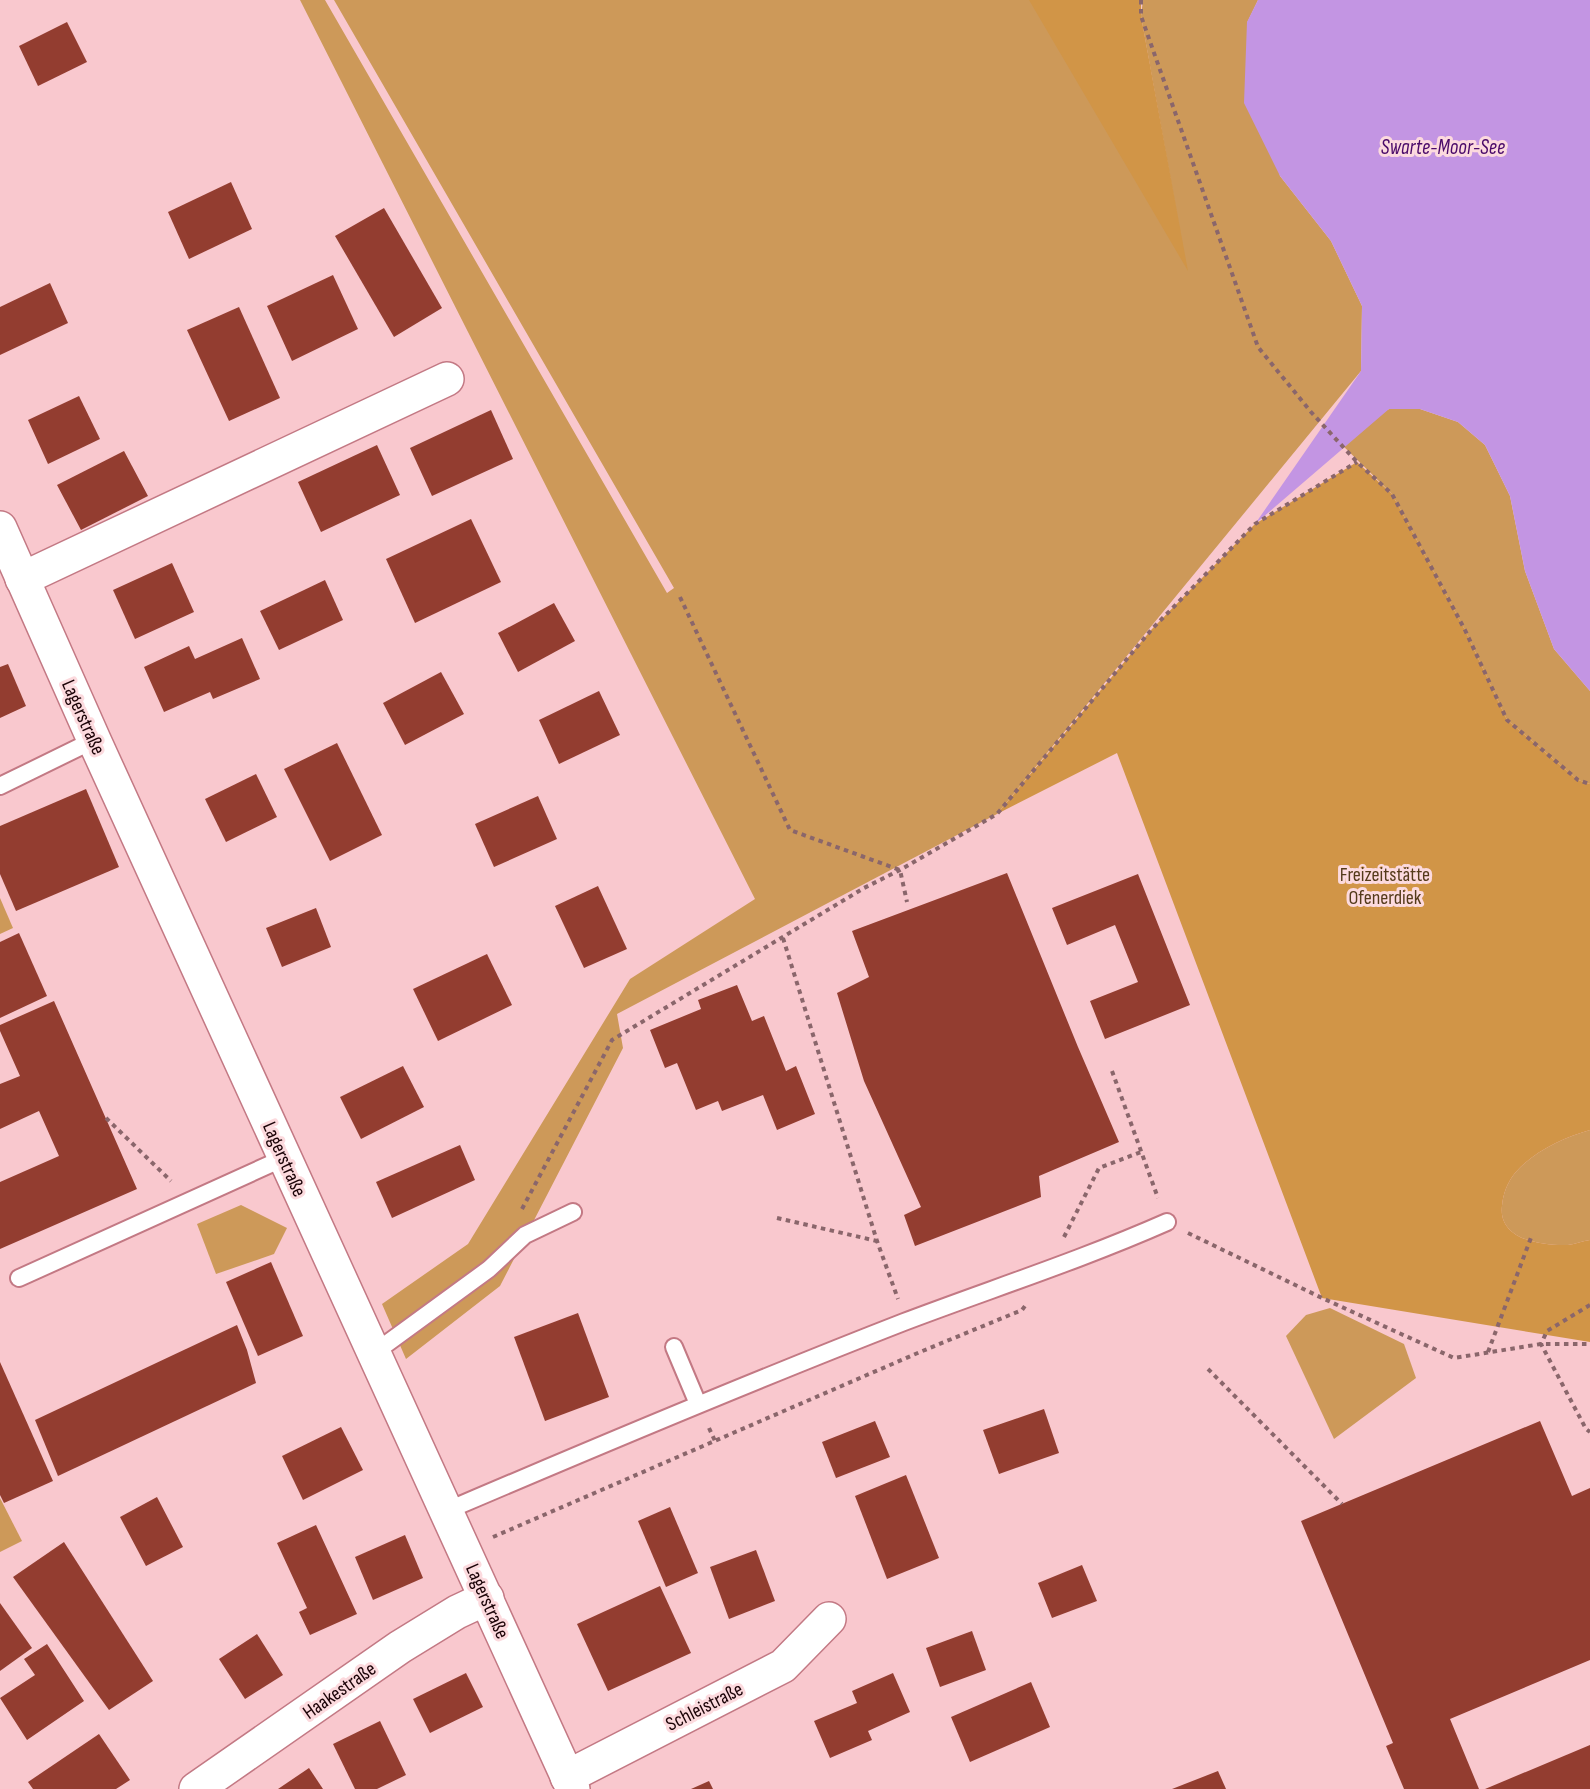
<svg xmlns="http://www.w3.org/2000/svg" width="1590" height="1789" font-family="'Sofia Sans Condensed',sans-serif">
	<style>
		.green { fill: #cd9959 }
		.forest { fill: #d19547 }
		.water { fill: #c395e3 }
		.building { fill: #933d30 }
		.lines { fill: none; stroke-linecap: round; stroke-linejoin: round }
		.service-casing { stroke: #c37984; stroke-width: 20 }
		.minor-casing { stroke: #c37984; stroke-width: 36 }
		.path { stroke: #8a666b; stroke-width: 4; stroke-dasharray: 4.5 4.5; stroke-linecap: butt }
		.service { stroke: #fff; stroke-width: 16 }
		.minor { stroke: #fff; stroke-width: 33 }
		.labels { text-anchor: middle; stroke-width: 6; stroke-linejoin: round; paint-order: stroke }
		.street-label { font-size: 20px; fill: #1b0307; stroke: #fcdade }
		.park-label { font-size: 20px; fill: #543a1a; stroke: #fcdade }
		.water-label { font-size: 21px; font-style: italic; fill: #4a0a69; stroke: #fcdade }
	</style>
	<rect width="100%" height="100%" fill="#f9c8ce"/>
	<g class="green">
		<polygon points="300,0 325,0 667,593 674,588 334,0 1031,0 1186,265 1141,16 1143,0 1258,0 1247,23 1280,176 1331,241 1362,306 1361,371 997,814 617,1014 623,1048 500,1286 406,1359 382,1304 468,1244 630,979 755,899"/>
		<polygon points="1389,409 1420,409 1458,422 1485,445 1510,496 1525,571 1554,649 1590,691 1590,784 1578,780 1507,720 1465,630 1392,494 1337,440"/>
		<polygon points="0,898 13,928 0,934"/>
		<path d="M 1590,1130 L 1590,1240 C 1583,1241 1575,1244 1568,1245 C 1543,1246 1498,1240 1502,1206 C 1503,1194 1507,1183 1515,1173 C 1534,1151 1563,1138 1590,1130 Z"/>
		<polygon points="241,1205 287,1228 274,1254 216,1274 197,1224"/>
		<polygon points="1330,1308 1404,1344 1416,1378 1334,1439 1286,1336 1306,1315"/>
		<polygon points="0,1498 22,1541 0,1552"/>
	</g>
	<g class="forest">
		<polygon points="1029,0 1141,0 1141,16 1188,271"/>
		<path d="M 1357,462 L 1392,494 L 1465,630 L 1507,720 L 1578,780 L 1590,784 L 1590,1130 C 1563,1138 1534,1151 1515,1173 C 1507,1183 1503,1194 1502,1206 C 1498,1240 1543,1246 1568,1245 C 1575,1244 1583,1241 1590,1240 L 1590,1342 L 1322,1298 L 1117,753 L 997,814 L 1152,629 L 1255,524 Z"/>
	</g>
	<polygon class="water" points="1258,0 1590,0 1590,691 1554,649 1525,571 1510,496 1485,445 1458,422 1420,409 1389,409 1255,524 1361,371 1362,306 1331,241 1280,176 1244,103 1247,22"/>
	<g class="building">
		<polygon points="67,22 87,62 38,86 19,46"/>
		<polygon points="231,182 252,229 189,259 168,212"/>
		<polygon points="384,208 442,308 394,337 335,236"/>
		<polygon points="333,275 358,329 292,361 267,306"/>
		<polygon points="50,283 68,323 0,355 0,307"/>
		<polygon points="239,307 280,398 229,421 187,330"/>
		<polygon points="79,396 100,439 48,464 28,420"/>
		<polygon points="491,410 513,459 432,496 410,448"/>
		<polygon points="377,445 400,495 321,532 298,482"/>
		<polygon points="124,451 148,496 81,530 57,485"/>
		<polygon points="471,519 501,582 415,623 386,559"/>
		<polygon points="172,563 194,612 135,639 113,590"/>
		<polygon points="325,580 343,620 279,650 260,611"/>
		<polygon points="554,603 575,641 518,672 498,633"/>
		<polygon points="242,638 260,679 213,699 210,692 164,712 144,667 189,646 195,659"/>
		<polygon points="8,664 26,706 0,718 0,667"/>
		<polygon points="441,672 464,714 405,745 383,703"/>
		<polygon points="599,691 620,735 559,764 539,720"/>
		<polygon points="337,743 382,835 330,861 284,769"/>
		<polygon points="256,774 277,817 226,842 205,799"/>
		<polygon points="86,789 119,867 16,911 0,874 0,826"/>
		<polygon points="538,796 557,839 494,867 475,824"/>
		<polygon points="1007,873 1078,1047 1119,1142 1039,1176 1041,1197 915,1246 904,1215 921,1207 864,1081 837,993 869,977 852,931"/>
		<polygon points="1138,874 1190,1005 1105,1039 1090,1001 1138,982 1115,925 1067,945 1052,908"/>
		<polygon points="598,886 627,949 584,968 555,906"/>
		<polygon points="316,908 331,947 282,967 266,928"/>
		<polygon points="19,933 47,996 0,1018 0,942"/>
		<polygon points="487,954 512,1005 438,1041 413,989"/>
		<polygon points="737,985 752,1021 764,1016 786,1071 796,1066 815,1114 777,1130 763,1095 722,1111 718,1101 696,1110 677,1063 665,1068 650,1030 701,1009 698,1000"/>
		<polygon points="54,1001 137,1189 0,1249 0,1182 59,1156 39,1111 0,1129 0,1084 20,1076 0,1031 0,1025"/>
		<polygon points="403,1066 424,1107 361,1139 340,1097"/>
		<polygon points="460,1145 475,1180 392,1218 376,1182"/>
		<polygon points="271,1262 303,1336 258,1356 226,1282"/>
		<polygon points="578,1313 609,1397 545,1421 514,1337"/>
		<polygon points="237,1325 247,1350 256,1383 58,1476 35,1420"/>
		<polygon points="0,1362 53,1481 4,1503 0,1495"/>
		<polygon points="1044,1409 1059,1453 999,1474 983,1430"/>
		<polygon points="875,1421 890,1457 836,1478 822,1442"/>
		<polygon points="1540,1421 1572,1496 1590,1488 1590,1660 1450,1719 1479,1789 1404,1789 1386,1746 1393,1743 1301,1521"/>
		<polygon points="341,1427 363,1470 303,1500 282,1456"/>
		<polygon points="906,1475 939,1558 887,1579 855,1496"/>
		<polygon points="157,1497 183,1547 146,1566 120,1517"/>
		<polygon points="670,1507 698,1573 666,1587 638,1521"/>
		<polygon points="316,1525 357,1614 310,1635 299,1612 307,1608 277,1543"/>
		<polygon points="405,1535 423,1578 373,1600 355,1557"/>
		<polygon points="64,1542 153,1681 109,1710 13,1577"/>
		<polygon points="756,1550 775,1601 729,1619 710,1567"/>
		<polygon points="1082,1565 1097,1601 1052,1618 1038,1583"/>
		<polygon points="660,1586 691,1653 608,1691 577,1624"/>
		<polygon points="0,1603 32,1648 0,1671"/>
		<polygon points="972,1631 986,1670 940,1687 926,1648"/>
		<polygon points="257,1634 283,1675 245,1699 219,1659"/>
		<polygon points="47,1644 84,1701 27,1740 0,1698 35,1675 24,1659"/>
		<polygon points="466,1673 483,1707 430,1733 413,1699"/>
		<polygon points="893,1673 910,1712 868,1731 872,1740 830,1758 814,1721 857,1703 852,1691"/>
		<polygon points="1031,1682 1050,1727 970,1762 951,1717"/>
		<polygon points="380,1721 406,1775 377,1789 355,1789 333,1744"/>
		<polygon points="99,1734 130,1780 116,1789 33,1789 28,1782"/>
		<polygon points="1590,1745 1590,1789 1485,1789"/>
		<polygon points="309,1768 323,1789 278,1789"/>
		<polygon points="1218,1771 1226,1789 1172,1789"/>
		<polygon points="709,1781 713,1789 691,1789"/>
	</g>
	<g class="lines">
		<defs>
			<g id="service">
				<polyline points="0,786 94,740"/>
				<polyline points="19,1278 284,1158"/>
				<polyline points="674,1347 698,1404"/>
				<polyline points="374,1353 489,1269 525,1235 573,1212"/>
				<path d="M 446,1511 C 598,1446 750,1382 904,1322 C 991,1289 1081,1260 1167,1222"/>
			</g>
			<g id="minor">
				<polyline points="0,528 94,740 573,1789"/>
				<polyline points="22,579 447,379"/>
				<polyline points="567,1777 783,1666 829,1619"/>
				<polyline points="196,1789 400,1647 457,1612 487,1598"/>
			</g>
		</defs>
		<use href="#service" class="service-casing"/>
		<use href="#minor" class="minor-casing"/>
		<g class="path">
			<polyline points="1141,0 1141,16 1258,347 1311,412 1357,462 1392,494 1465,630 1507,720 1578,780 1590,784"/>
			<polyline points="680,597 790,830 900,870 907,902"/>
			<polyline points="783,938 877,1241 898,1299"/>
			<polyline points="1112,1071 1158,1198"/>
			<polyline points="106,1118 171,1181"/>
			<polyline points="522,1209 612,1040 864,888 900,870 997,814 1152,629 1255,524 1357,462"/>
			<polyline points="777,1218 877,1241"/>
			<polyline points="1188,1233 1322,1298 1454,1358 1541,1344 1590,1344"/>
			<polyline points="1064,1237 1099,1168 1141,1152"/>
			<polyline points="1590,1305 1547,1331 1541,1344 1586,1429 1590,1432"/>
			<polyline points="1488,1352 1532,1235"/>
			<polyline points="1208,1369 1342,1504"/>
			<polyline points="709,1428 715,1441"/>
			<polyline points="493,1537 920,1352 1022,1310 1025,1306"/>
		</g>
		<use href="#service" class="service"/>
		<use href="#minor" class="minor"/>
	</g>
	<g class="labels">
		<g class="street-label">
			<text transform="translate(84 717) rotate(66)" y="7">Lagerstraße</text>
			<text transform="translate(285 1159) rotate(66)" y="7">Lagerstraße</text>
			<text transform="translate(488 1601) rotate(66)" y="7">Lagerstraße</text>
			<text transform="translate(339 1690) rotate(-35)" y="7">Haakestraße</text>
			<text transform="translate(704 1706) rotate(-27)" y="7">Schleistraße</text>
		</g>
		<g class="park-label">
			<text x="1385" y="881">Freizeitstätte<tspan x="1385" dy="23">Ofenerdiek</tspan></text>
		</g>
		<g class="water-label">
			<text x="1443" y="154">Swarte-Moor-See</text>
		</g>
	</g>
</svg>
